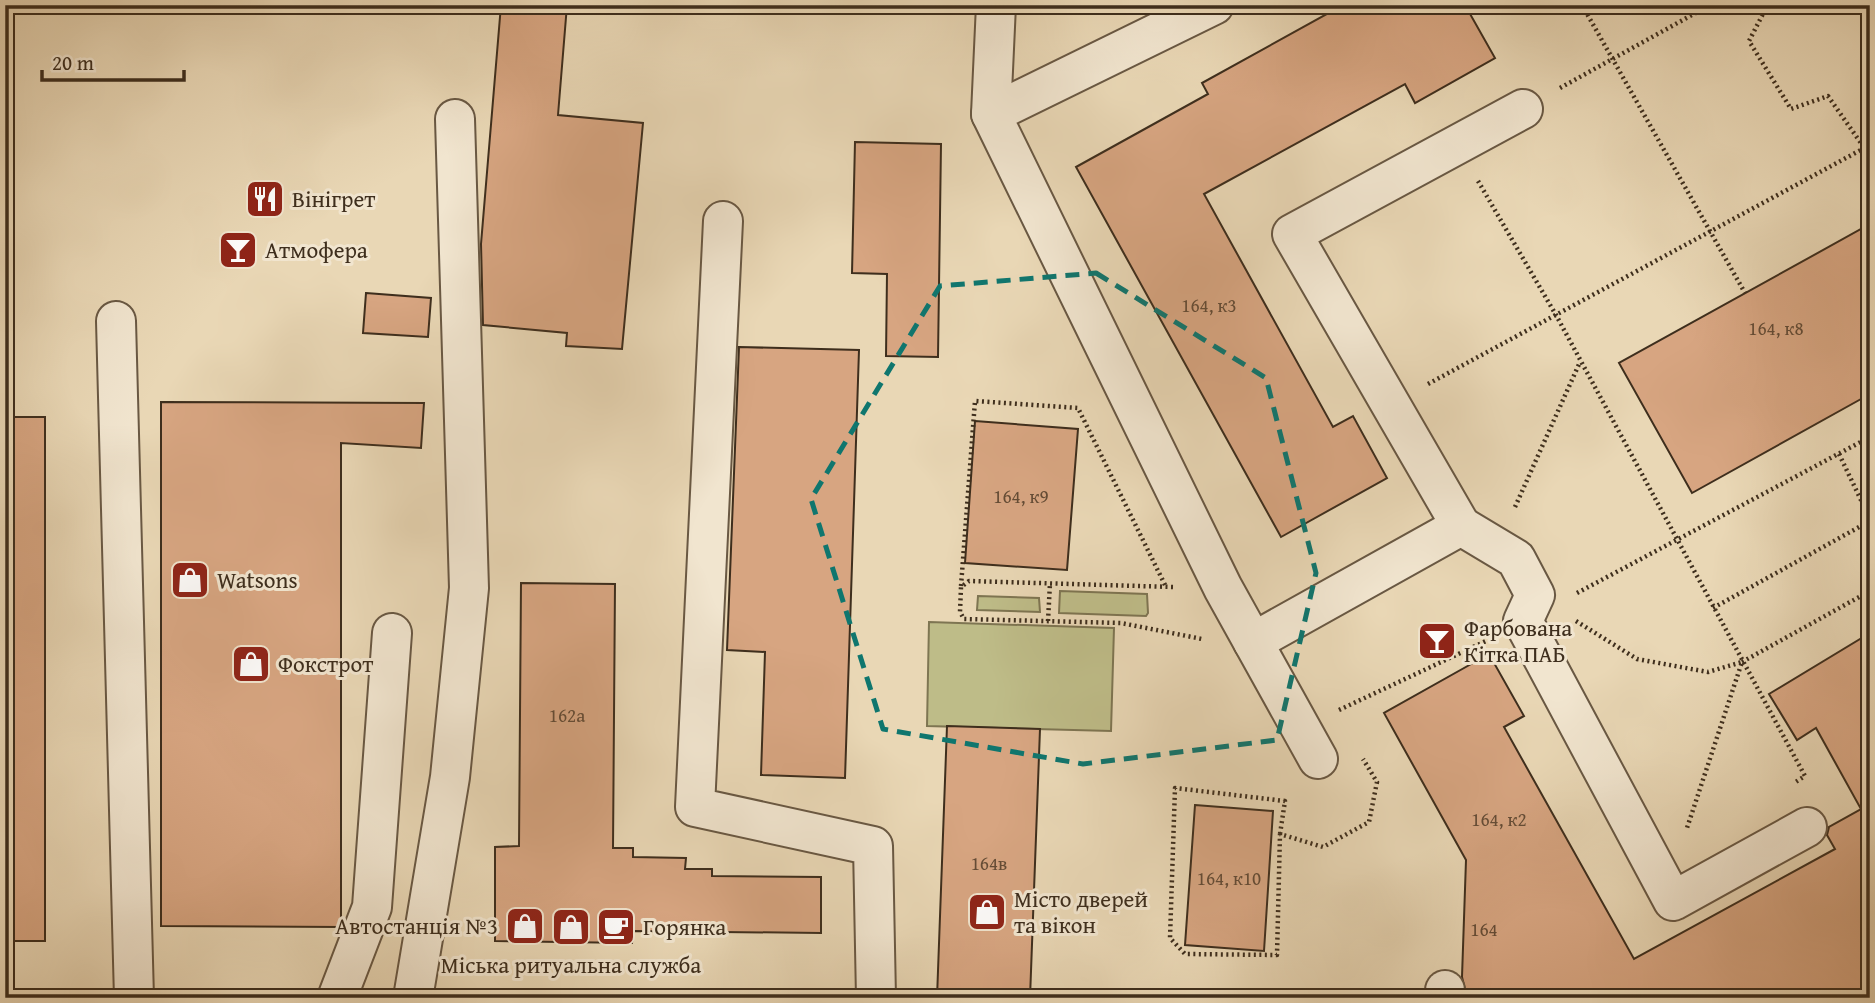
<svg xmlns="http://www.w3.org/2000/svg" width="1875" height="1003" font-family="'Gentium Book Plus',serif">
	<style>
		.green { fill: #bebc88; stroke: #7e7552; stroke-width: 2 }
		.building { fill: #d7a581; stroke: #3e2e1d; stroke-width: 2 }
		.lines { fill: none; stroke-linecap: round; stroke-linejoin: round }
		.minor-casing { stroke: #695843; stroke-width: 42 }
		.path { stroke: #3e2e1d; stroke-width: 4.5; stroke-dasharray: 2 3.5; stroke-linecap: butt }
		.minor { stroke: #f1e5cf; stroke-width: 38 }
		.marked { fill: none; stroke: #0f766e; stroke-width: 5; stroke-dasharray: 14 9; stroke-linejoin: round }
		.labels { text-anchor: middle; stroke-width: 6; stroke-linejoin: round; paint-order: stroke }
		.number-label { font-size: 19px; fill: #644c36 }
		.poi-label { font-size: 23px; fill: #3e2e1d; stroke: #f1e5cf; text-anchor: start }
	</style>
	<rect width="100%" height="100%" fill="#e9d7b5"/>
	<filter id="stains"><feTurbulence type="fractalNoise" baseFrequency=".00286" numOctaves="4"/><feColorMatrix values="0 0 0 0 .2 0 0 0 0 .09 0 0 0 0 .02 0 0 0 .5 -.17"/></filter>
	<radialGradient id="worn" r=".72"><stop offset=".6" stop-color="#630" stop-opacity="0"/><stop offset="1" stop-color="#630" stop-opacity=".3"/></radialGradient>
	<g class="green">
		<polygon points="1060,591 1147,594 1148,613 1146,616 1059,613"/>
		<polygon points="978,596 1039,598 1040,612 977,610"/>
		<polygon points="929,622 1114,628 1111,731 927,726"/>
	</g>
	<g class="building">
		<polygon points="501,5 567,5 558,115 643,123 622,349 566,346 567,333 483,325 481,244"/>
		<polygon points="1343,5 1465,5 1495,58 1415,103 1405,84 1204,194 1333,427 1353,416 1387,478 1281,537 1076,167 1208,94 1202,83"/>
		<polygon points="855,142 941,144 938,357 886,356 887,274 852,273"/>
		<polygon points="1870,224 1870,394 1692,493 1619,363"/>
		<polygon points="366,293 431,298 428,337 363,333"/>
		<polygon points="739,347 859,350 845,778 761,775 765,652 727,650"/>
		<polygon points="161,402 424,403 421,448 341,443 341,927 161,926"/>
		<rect x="5" y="417" width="40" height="524"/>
		<polygon points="975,421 1078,429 1067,570 965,563"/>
		<polygon points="521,583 615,584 613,848 633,848 633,857 686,858 685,869 712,869 712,876 821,877 821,933 633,931 632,943 495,941 495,847 519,846"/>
		<polygon points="1870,633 1870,998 1467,998 1462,977 1466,860 1384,713 1489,654 1524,716 1504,727 1634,959 1835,849 1827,835 1829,827 1861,809 1816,728 1797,740 1769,694"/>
		<polygon points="947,726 1040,729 1030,998 937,998"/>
		<polygon points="1195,805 1273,811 1264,951 1185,945"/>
	</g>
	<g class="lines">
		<defs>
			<g id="minor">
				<polyline points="996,5 991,114 1223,588 1318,759"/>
				<polyline points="991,114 1214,5"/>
				<polyline points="723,221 695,807 873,846 876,998"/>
				<polyline points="116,321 134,998"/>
				<polyline points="1461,526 1516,559 1535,595 1523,621 1673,901 1807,827"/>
				<polyline points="1253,642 1461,526 1292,234 1523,109"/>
				<polyline points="337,998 372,907 392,633"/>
				<polyline points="413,998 450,777 469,588 455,119"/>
				<polyline points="1445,998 1445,990"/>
			</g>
		</defs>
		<use href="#minor" class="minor-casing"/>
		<g class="path">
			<polyline points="1582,5 1745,293"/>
			<polyline points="1764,5 1766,8 1749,41 1791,109 1828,96 1870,156"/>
			<polyline points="1560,88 1710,5"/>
			<polyline points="1478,181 1556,315 1805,776 1794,783"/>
			<polyline points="1428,384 1870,145"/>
			<polyline points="1839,454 1870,519"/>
			<polyline points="1515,507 1580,362"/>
			<polyline points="961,586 975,401 1078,408 1166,587"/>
			<polyline points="1173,587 969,581 961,587 960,612 964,619 1121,623 1202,639"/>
			<polyline points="1577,593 1870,437"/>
			<polyline points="1713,608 1870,521"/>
			<polyline points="1048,621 1050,583"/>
			<polyline points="1576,621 1637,659 1708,672 1742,662 1686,831"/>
			<polyline points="1742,662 1870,591"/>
			<polyline points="1339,710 1486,641"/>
			<polyline points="1280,834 1285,801 1175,788 1170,938 1185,954 1277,955 1280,834 1323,847 1369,822 1377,782 1363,759"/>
		</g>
		<use href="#minor" class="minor"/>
	</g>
	<path class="marked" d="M 1096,273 L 1266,378 L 1316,573 L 1277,740 L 1083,764 L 883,729 L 811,499 L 940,286 Z"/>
	<defs>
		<symbol id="restaurant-square" viewBox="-11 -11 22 22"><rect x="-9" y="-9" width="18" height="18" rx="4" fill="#8f2418" stroke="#f1e5cf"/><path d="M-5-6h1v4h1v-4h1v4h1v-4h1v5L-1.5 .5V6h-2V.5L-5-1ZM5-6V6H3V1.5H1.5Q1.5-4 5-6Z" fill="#fff"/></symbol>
		<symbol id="bar-square" viewBox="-11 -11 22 22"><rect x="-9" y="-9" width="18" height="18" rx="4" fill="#8f2418" stroke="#f1e5cf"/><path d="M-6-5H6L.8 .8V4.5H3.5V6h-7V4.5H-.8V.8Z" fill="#fff"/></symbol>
		<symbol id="shop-square" viewBox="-11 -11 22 22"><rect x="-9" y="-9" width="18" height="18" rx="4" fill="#8f2418" stroke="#f1e5cf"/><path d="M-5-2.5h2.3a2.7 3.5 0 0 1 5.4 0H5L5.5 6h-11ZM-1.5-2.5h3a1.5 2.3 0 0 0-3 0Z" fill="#fff"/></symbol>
		<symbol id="cafe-square" viewBox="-11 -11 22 22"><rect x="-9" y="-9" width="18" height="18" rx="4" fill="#8f2418" stroke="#f1e5cf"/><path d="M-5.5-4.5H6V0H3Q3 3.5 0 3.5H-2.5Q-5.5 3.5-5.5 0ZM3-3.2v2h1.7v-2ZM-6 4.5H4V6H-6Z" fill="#fff"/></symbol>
	</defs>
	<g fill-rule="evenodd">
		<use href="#restaurant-square" x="243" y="177" width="44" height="44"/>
		<use href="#bar-square" x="216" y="228" width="44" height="44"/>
		<use href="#shop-square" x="168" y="558" width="44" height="44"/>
		<use href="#bar-square" x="1415" y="619" width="44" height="44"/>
		<use href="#shop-square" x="229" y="642" width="44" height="44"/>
		<use href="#shop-square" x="965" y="890" width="44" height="44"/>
		<use href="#shop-square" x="503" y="904" width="44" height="44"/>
		<use href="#shop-square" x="549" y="905" width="44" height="44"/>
		<use href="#cafe-square" x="594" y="905" width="44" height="44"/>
	</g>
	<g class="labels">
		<g class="number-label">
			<text x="1209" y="312">164, к3</text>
			<text x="1776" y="335">164, к8</text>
			<text x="1021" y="503">164, к9</text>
			<text x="567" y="722">162а</text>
			<text x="1499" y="826">164, к2</text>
			<text x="989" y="870">164в</text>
			<text x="1229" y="885">164, к10</text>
			<text x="1484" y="936">164</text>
		</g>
		<g class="poi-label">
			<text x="292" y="207">Вінігрет</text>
			<text x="265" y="258">Атмофера</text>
			<text x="217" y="588">Watsons</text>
			<text x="1464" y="636">Фарбована<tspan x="1464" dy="26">Кітка ПАБ</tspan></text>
			<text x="278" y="672">Фокстрот</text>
			<text x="1014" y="907">Місто дверей<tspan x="1014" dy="26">та вікон</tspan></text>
			<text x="498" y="934" text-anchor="end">Автостанція №3</text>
			<text x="643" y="935">Горянка</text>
			<text x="571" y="973" text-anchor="middle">Міська ритуальна служба</text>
		</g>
	</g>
	<rect width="1875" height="1003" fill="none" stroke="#e9d7b5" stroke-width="28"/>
	<rect x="7" y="7" width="1861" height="989" fill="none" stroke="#3e2e1d" stroke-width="3.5"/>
	<rect x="14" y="14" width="1847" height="975" fill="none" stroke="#3e2e1d" stroke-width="2"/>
	<path d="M42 70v10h142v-10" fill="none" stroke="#3e2e1d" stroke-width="3.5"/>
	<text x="52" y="70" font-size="21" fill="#3e2e1d" stroke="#f1e5cf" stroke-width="5" paint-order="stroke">20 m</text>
	<rect width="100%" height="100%" filter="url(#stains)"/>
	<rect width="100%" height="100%" fill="url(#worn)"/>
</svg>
